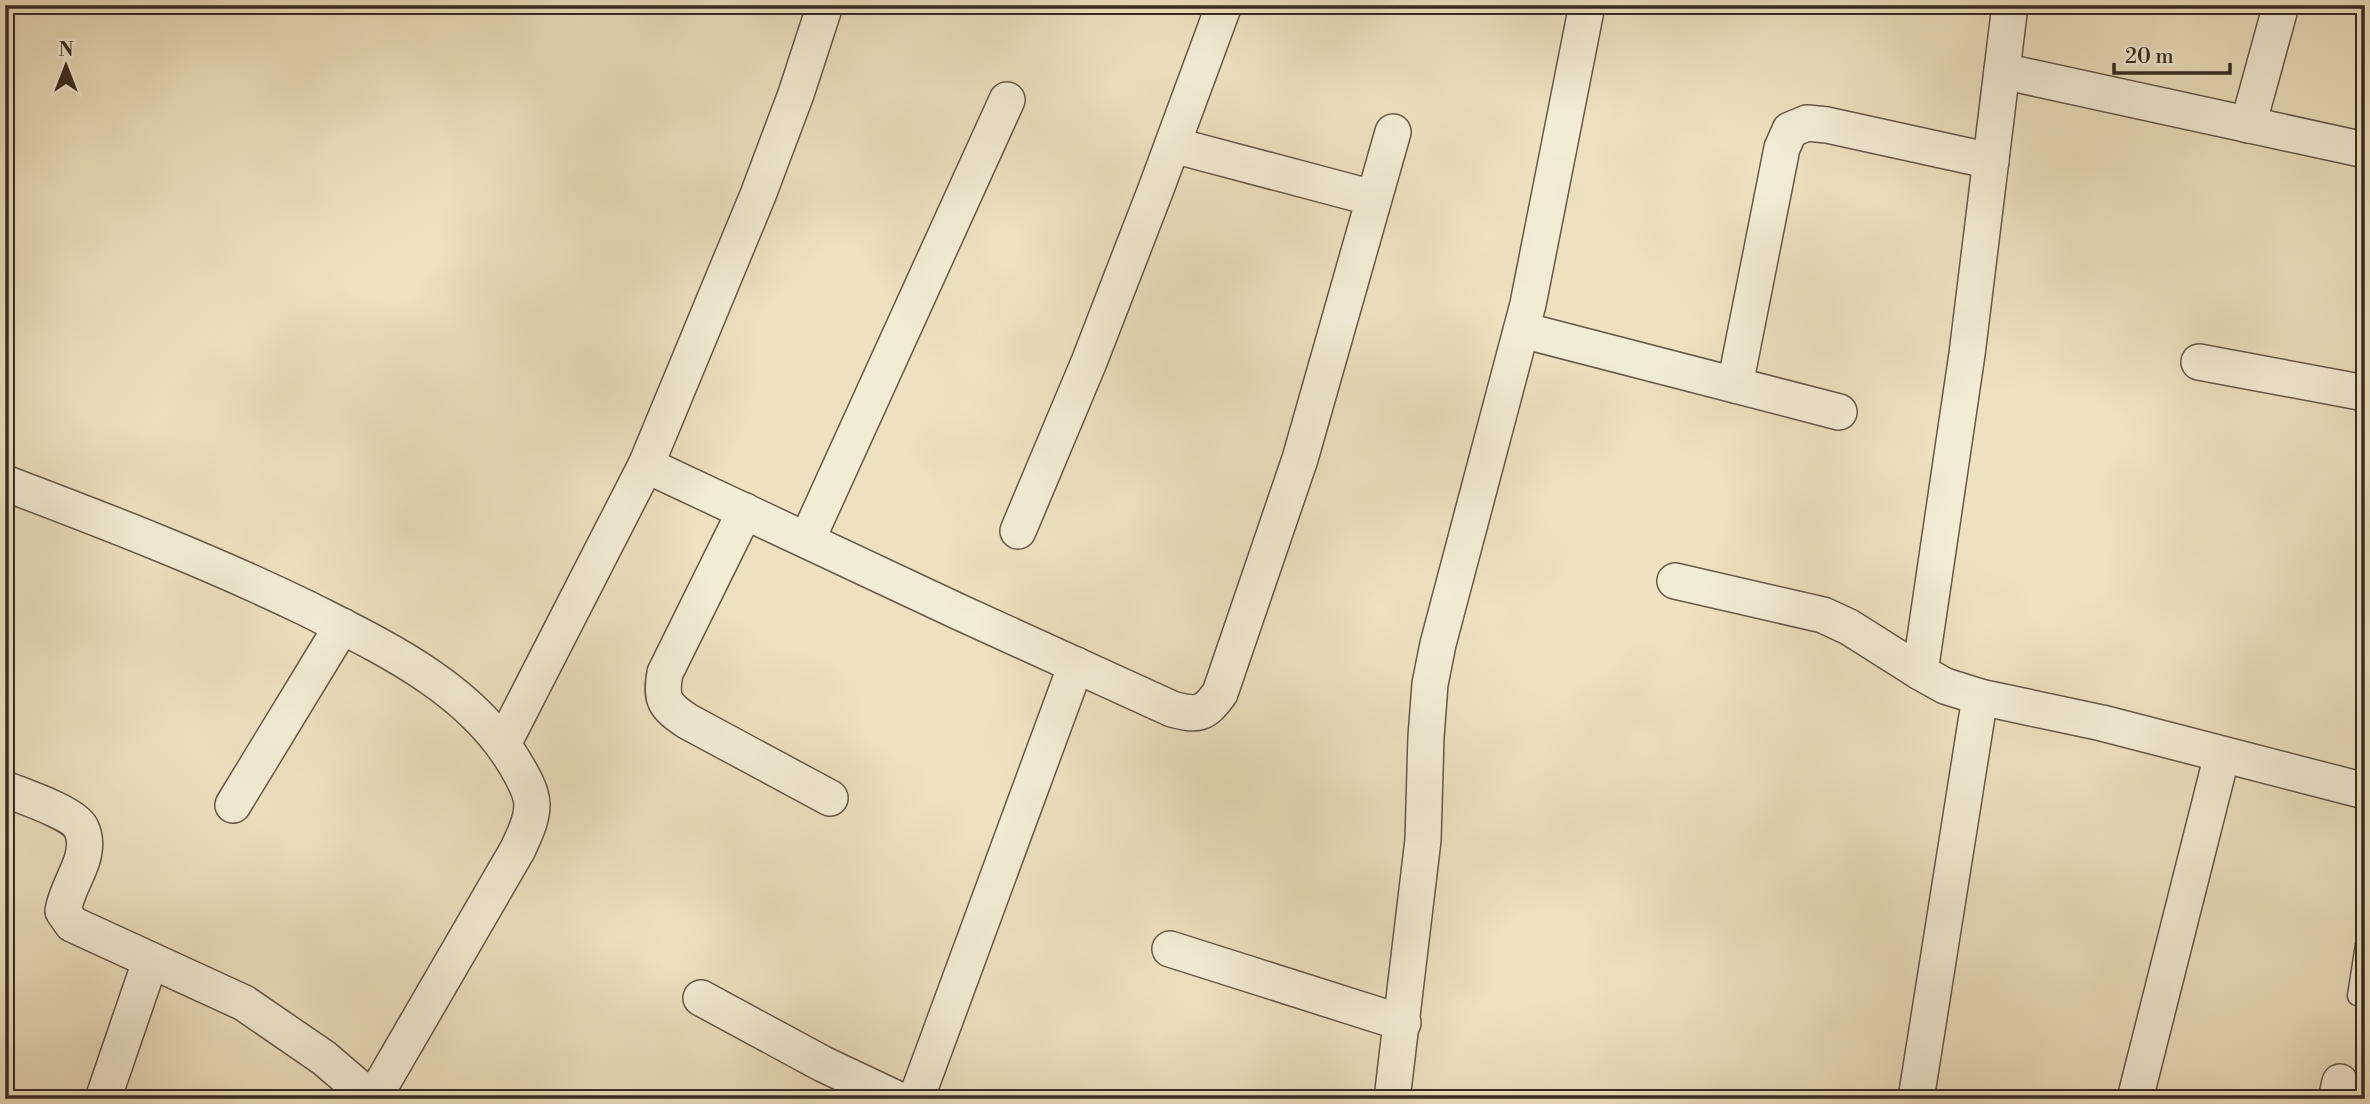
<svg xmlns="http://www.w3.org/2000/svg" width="2370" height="1104" font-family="'Libre Bodoni',serif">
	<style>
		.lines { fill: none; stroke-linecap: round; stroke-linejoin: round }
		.lane-casing { stroke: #645848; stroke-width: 21 }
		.street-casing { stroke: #645848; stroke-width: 38 }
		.lane { stroke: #f3ecd5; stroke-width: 18 }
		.street { stroke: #f3ecd5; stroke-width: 35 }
	</style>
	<rect width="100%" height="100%" fill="#ede1bf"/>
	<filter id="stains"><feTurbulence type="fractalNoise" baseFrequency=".00286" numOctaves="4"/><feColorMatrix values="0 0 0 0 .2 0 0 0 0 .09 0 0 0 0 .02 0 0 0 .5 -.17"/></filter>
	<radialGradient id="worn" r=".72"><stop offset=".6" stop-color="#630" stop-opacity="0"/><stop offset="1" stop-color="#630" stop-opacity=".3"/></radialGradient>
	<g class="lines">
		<defs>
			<polyline id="lane" points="2357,996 2365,945"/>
			<g id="street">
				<polyline points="2002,71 2365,150"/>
				<polyline points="2248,125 2281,5"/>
				<polyline points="1173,145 1373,198"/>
				<polyline points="1522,330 1839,412"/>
				<polyline points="2199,362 2365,393"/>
				<polyline points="1735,385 1782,148 1790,130 1807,123 1827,125 1991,161"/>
				<path d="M 646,465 L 957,611 L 1172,709 C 1198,716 1204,715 1220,693 L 1300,459 L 1393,132"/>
				<path d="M 5,483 C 108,522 209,561 308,609 C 385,648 471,688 516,765 C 523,777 531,790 532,804 C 532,821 524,835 518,849 L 373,1099"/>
				<path d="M 745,511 L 665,673 C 660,700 665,706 687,721 L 830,798"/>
				<polyline points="1018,531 1089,362 1156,189 1224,5"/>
				<polyline points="807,540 1007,100"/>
				<polyline points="1675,581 1823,615 1849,627 1920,672 1945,686 1980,697 2102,723 2365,791"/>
				<polyline points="1920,672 1967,354 2010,5"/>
				<polyline points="503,744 646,465 758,195 796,94 825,5"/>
				<path d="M 5,789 C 22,796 74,813 81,828 C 86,838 85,850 82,860 C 76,878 66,893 63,911 L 72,924 L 244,1003 L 324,1058 L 372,1099"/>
				<polyline points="233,805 342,626"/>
				<polyline points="1170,949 1403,1023"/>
				<polyline points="701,998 823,1064 897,1099"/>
				<polyline points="103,1099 150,962"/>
				<polyline points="916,1099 1076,665"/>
				<polyline points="1392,1099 1423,840 1426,737 1430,684 1438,644 1528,304 1587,5"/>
				<polyline points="1916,1099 1980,697"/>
				<polyline points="2135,1099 2222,755"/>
				<polyline points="2336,1099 2340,1082"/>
			</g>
		</defs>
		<use href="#lane" class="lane-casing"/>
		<use href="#street" class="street-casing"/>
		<use href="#lane" class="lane"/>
		<use href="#street" class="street"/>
	</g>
	<rect width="2370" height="1104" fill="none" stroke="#ede1bf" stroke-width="28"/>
	<rect x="7" y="7" width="2356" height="1090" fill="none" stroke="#372a21" stroke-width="3.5"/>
	<rect x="14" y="14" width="2342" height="1076" fill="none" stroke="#372a21" stroke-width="2"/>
	<g transform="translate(66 66)" stroke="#f3ecd5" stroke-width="5" paint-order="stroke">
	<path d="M0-5L12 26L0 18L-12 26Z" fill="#372a21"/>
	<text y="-10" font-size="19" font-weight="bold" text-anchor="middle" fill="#372a21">N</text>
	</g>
	<path d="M2114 63v10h116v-10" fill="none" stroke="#372a21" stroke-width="3.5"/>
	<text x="2125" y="63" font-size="21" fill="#372a21" stroke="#f3ecd5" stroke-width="5" paint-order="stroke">20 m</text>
	<rect width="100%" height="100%" filter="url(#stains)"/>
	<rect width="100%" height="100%" fill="url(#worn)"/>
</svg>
